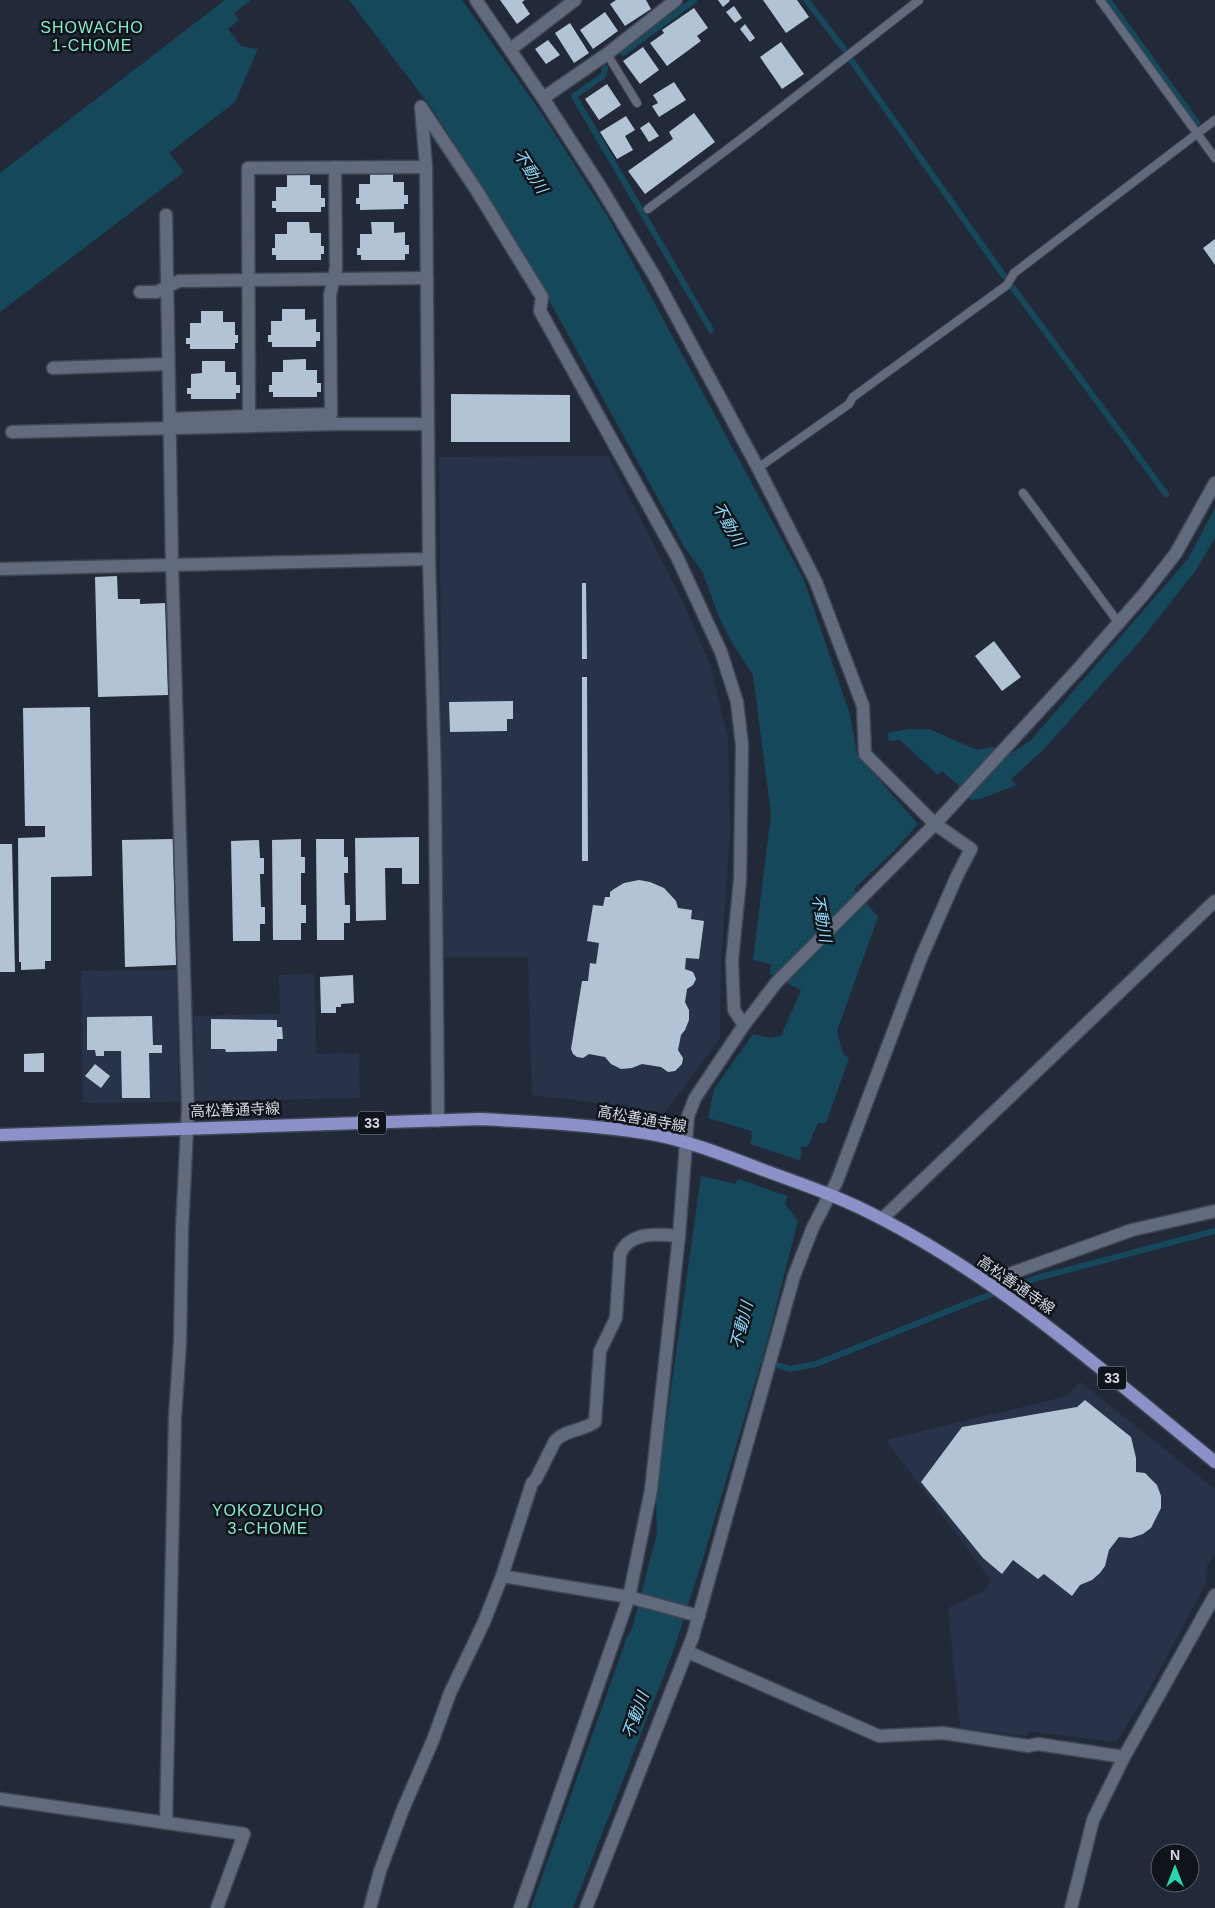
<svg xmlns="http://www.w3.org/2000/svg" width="1215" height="1908" font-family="Arial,'Noto Sans JP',sans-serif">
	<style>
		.built { fill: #283349 }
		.water { fill: #16485b }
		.pier { fill: #222a3a }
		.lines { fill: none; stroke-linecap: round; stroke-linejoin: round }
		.stream { stroke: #16485b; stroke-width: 6 }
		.building { fill: #b1c3d4 }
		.service-casing { stroke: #3f4653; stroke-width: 10 }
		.minor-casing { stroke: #3f4653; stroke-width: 15 }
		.tertiary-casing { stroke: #3f4653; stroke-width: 15 }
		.primary-casing { stroke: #3f4653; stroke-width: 15 }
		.service { stroke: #626b7e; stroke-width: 8 }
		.minor { stroke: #626b7e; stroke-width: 12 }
		.tertiary { stroke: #626b7e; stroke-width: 12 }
		.primary { stroke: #8c92c9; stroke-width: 12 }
		.labels { text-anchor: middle; stroke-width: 5; stroke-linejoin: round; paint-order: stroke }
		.shield { fill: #0f131a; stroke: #989da7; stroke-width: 1 }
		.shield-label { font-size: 14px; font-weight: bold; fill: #d3d8e3 }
		.street-label { font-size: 15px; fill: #d3d8e3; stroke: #0f131a }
		.neighbourhood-label { font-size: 16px; letter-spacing: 1px; fill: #8ae8cb; stroke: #0f131a }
		.water-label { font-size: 16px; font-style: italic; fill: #90d9f8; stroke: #0f131a }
	</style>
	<rect width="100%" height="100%" fill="#222a3a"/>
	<g class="built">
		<polygon points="608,456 685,606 710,665 728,738 730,834 721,962 720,1038 664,1114 576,1100 532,1095 528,957 444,957 439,457"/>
		<polygon points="176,970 179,1102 83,1103 81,971"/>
		<polygon points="314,974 316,1054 359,1053 360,1098 196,1101 194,1016 280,1014 279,975"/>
		<polygon points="1080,1382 1215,1489 1215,1553 1207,1566 1206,1583 1146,1695 1116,1742 1028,1731 1027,1736 960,1728 948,1608 987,1589 990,1579 886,1440 1067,1396"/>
	</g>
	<g class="water">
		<polygon points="225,0 251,0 234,13 239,20 228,29 241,46 258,49 235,102 169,153 184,172 0,312 0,173"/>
		<polygon points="349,0 462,0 542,114 608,217 804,580 850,715 857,754 918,824 893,852 854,889 878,917 837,1031 843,1054 849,1058 826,1123 818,1123 808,1146 801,1147 801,1157 785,1204 798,1221 768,1338 702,1562 673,1652 573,1908 531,1908 627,1637 632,1629 657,1533 656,1495 701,1176 736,1184 752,1137 751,1131 708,1118 714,1089 753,1034 769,1038 781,1036 801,990 770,974 771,964 753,960 771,814 753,675 731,641 719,617 702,571 685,548 519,245 433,110"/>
		<polygon points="1215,508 1215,538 1196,570 1141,640 1044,749 1011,779 1016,785 980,799 971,800 957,784 942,771 938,775 900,740 889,741 888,733 908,729 929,729 977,750 992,747 1013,752 1031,740 1188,559"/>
	</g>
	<polygon class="pier" points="747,1143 802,1161 790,1197 736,1178"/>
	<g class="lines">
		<g class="stream">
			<polyline points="806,0 844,49"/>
			<polyline points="1108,0 1197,123"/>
			<polyline points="623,53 694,0"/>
			<polyline points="851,60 1004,276"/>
			<polyline points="605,68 603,76 574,96 711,330"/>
			<polyline points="1013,288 1166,494"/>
			<polyline points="753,1358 790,1369 816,1364 973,1301 1037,1278 1215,1231"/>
		</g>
	</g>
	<g class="building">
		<polygon points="500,0 525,0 522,2 530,14 517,24"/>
		<polygon points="616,0 646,0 651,9 625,26 610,4"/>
		<polygon points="718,0 729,0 730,1 723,7"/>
		<polygon points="763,0 797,0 809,17 786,33"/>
		<polygon points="734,6 742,18 735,23 726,12"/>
		<polygon points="694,8 708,28 697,36 701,41 667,66 650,43 664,33 662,30"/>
		<polygon points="605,12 618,31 593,49 580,30"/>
		<polygon points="570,23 589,53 574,63 555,33"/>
		<polygon points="745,24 755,38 750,42 740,29"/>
		<polygon points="548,40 560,55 546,64 535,49"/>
		<polygon points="781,42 804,74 782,89 760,57"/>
		<polygon points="643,47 659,70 640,84 623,61"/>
		<polygon points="674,82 686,100 659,117 652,106 658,103 653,95"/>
		<polygon points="607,84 621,105 599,120 585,99"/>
		<polygon points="694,113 715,142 645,194 628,171 673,139 669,132"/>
		<polygon points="626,116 635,130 625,136 633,150 617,159 600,132"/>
		<polygon points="649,122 659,136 649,142 640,128"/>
		<polygon points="370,172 393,172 393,182 404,182 404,195 408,195 408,204 404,204 404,209 360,210 360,204 356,204 356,198 359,198 359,184 370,184"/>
		<polygon points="287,174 310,174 310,185 321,185 321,198 325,198 325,207 321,207 321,212 276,212 276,208 272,208 272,201 276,201 276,187 287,187"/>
		<polygon points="287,222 309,222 310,233 321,233 321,246 324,246 324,254 321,254 321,260 276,260 276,255 272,255 272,248 275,248 275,234 287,234"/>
		<polygon points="371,222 394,222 394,233 405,232 405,245 409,245 409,254 405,254 405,260 361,260 361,255 357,255 357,248 360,248 360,234 372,234"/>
		<polygon points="1215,239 1215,265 1203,248"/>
		<polygon points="282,309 305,309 305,320 316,319 316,332 320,332 320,341 316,341 316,347 272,347 272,342 268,342 268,335 271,335 271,321 282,321"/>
		<polygon points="201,311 223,311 223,322 235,322 235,335 238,335 238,343 235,343 235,349 190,349 190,344 186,344 186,338 190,338 190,323 201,323"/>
		<polygon points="306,359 306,370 317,370 317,383 321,383 321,392 317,392 317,397 273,397 273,392 269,392 269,385 272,385 272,372 283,372 283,360"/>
		<polygon points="202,361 225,361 225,372 236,372 236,385 240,385 240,393 236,393 236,399 191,399 191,394 187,394 187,388 191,388 191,374 202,373"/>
		<polygon points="451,394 570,395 570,442 451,442"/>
		<polygon points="117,576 118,599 140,599 140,604 165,603 168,695 98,697 95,577"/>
		<polygon points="582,583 586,583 587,659 582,659"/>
		<polygon points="994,641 1021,677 1002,691 975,656"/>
		<polygon points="582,677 587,677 588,861 582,861"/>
		<polygon points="513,701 513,719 507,719 507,731 450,732 449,702"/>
		<polygon points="90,707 92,876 51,877 51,961 45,961 45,969 21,970 21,962 19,962 18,838 45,837 45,826 25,826 23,708"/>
		<polygon points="419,837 419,884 402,884 402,868 385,868 386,920 356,921 355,838"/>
		<polygon points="173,839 176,965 125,967 122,840"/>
		<polygon points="301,839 301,857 305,857 305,873 301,873 301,905 306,905 306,923 301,923 301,940 273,940 272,840"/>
		<polygon points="316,839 344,839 344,857 348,857 348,873 344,873 345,905 350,905 350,923 344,923 344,940 317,940"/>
		<polygon points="259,840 260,858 264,858 264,874 260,874 261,907 265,907 265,924 260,924 260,941 233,941 231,841"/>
		<polygon points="0,844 12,844 15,972 0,972"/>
		<polygon points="639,880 650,882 664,888 676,901 678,908 692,910 691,919 704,921 699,959 686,958 685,969 693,972 696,979 693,985 687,989 685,1002 689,1010 689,1020 685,1030 681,1035 678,1050 683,1058 682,1064 675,1071 668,1072 661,1067 642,1064 632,1068 621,1069 611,1064 605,1057 589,1054 583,1058 577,1057 573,1054 571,1049 582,981 588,981 590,963 596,964 599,943 587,941 593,905 603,906 605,897 610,897 610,892 614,889 624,883"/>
		<polygon points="353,975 354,1003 341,1004 341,1007 336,1007 336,1013 321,1013 320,977"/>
		<polygon points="152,1016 153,1045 162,1045 162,1053 149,1053 150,1098 122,1098 121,1051 104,1051 104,1056 96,1056 95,1050 87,1050 87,1017"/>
		<polygon points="211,1019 277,1020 277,1027 282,1027 283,1039 277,1039 277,1051 226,1052 225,1049 211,1049"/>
		<polygon points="44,1053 44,1072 24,1072 24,1054"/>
		<polygon points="95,1064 110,1076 101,1088 85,1076"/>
		<polygon points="1085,1400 1131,1437 1136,1458 1136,1472 1145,1473 1157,1485 1161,1496 1161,1508 1151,1528 1143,1534 1131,1538 1119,1537 1109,1550 1105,1566 1100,1573 1092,1580 1080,1585 1072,1596 1044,1574 1038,1579 1013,1560 1002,1574 983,1558 921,1482 962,1427 1077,1407"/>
	</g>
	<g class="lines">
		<defs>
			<g id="service">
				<polyline points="1100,0 1215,158"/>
				<polyline points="607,54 637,103"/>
				<polyline points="648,209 745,136 919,0"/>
				<polyline points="758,468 849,404 853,397 1007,285 1014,273 1215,120"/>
				<polyline points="1023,493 1118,622"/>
			</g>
			<g id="minor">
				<polyline points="476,0 543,98 600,186 655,277 758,468 816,582 863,706 865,754 935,824 971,849 957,876 921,958 837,1181 813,1227 794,1276 693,1636"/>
				<polyline points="511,49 575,0"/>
				<polyline points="543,98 607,54 676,0"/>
				<polyline points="421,107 426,167 429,559 435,779 438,1121"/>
				<polyline points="421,107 477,191 542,297 540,311 677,557 721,652 737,702 742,745 740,880 732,961 734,1010 744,1025"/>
				<polyline points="166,215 172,564 188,1108 182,1229 180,1342 175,1417 166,1823"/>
				<polyline points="140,292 157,292 179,281 427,278"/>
				<polyline points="53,368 168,364"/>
				<polyline points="249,416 331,414 330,295 336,268 335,167"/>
				<polyline points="170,419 249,416 248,168 426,167"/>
				<polyline points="12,432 336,424 428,424"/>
				<polyline points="0,569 429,559"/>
				<polyline points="882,1219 1215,901"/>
				<polyline points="987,1282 1132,1230 1215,1211"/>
				<polyline points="502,1576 629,1597 699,1616"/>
				<polyline points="688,1652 879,1736 943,1733 1028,1746 1038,1744 1124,1757"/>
				<polyline points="0,1799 244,1834 217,1908"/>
				<path d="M 370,1908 L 380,1871 L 403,1809 L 433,1740 L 450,1693 L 484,1622 L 502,1576 L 532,1483 L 536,1479 L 555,1441 C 566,1429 583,1431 595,1422 L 600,1351 L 616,1318 L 620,1254 C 630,1231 658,1234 679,1236 L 688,1116 L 695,1098 L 744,1025 L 776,983 L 935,824 L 1079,668 L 1144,594 L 1176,553 L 1215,483"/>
				<polyline points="520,1908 629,1597 651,1490 679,1236"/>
				<polyline points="1071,1908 1093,1820 1124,1757 1215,1595"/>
			</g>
			<polyline id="tertiary" points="586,1908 693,1636"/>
			<path id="primary" d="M 0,1135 L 480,1119 C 537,1122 594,1125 651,1134 C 690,1141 729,1157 766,1171 C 805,1185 845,1199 882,1219 C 1004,1282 1109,1376 1215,1462"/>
		</defs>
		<use href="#service" class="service-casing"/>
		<use href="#minor" class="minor-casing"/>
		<use href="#tertiary" class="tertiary-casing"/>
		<use href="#primary" class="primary-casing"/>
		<use href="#service" class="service"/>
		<use href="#minor" class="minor"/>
		<use href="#tertiary" class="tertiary"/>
		<use href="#primary" class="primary"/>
	</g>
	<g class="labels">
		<g class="shield">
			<rect x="358" y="1111.5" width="28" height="23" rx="4"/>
			<rect x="1098" y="1366.5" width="28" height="23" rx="4"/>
		</g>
		<g class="shield-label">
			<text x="372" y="1128">33</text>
			<text x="1112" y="1383">33</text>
		</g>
		<g class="street-label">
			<text transform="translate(235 1110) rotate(-2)" y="5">高松善通寺線</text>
			<text transform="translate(642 1119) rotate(10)" y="5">高松善通寺線</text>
			<text transform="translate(1016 1285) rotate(35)" y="5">高松善通寺線</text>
		</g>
		<g class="neighbourhood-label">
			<text x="92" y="33">SHOWACHO<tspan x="92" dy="18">1-CHOME</tspan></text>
			<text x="268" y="1516">YOKOZUCHO<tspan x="268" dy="18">3-CHOME</tspan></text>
		</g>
		<g class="water-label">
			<text transform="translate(531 171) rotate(58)" y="6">不動川</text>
			<text transform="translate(729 524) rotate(61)" y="6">不動川</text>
			<text transform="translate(822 918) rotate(80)" y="6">不動川</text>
			<text transform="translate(741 1325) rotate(-76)" y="6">不動川</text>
			<text transform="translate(635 1715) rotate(-70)" y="6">不動川</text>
		</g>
	</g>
	<g transform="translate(1175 1868)"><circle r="24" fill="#0f131a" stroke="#5d626a"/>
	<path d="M0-4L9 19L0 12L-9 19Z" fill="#29d5ad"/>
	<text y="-8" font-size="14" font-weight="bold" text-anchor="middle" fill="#d3d8e3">N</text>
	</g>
</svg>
